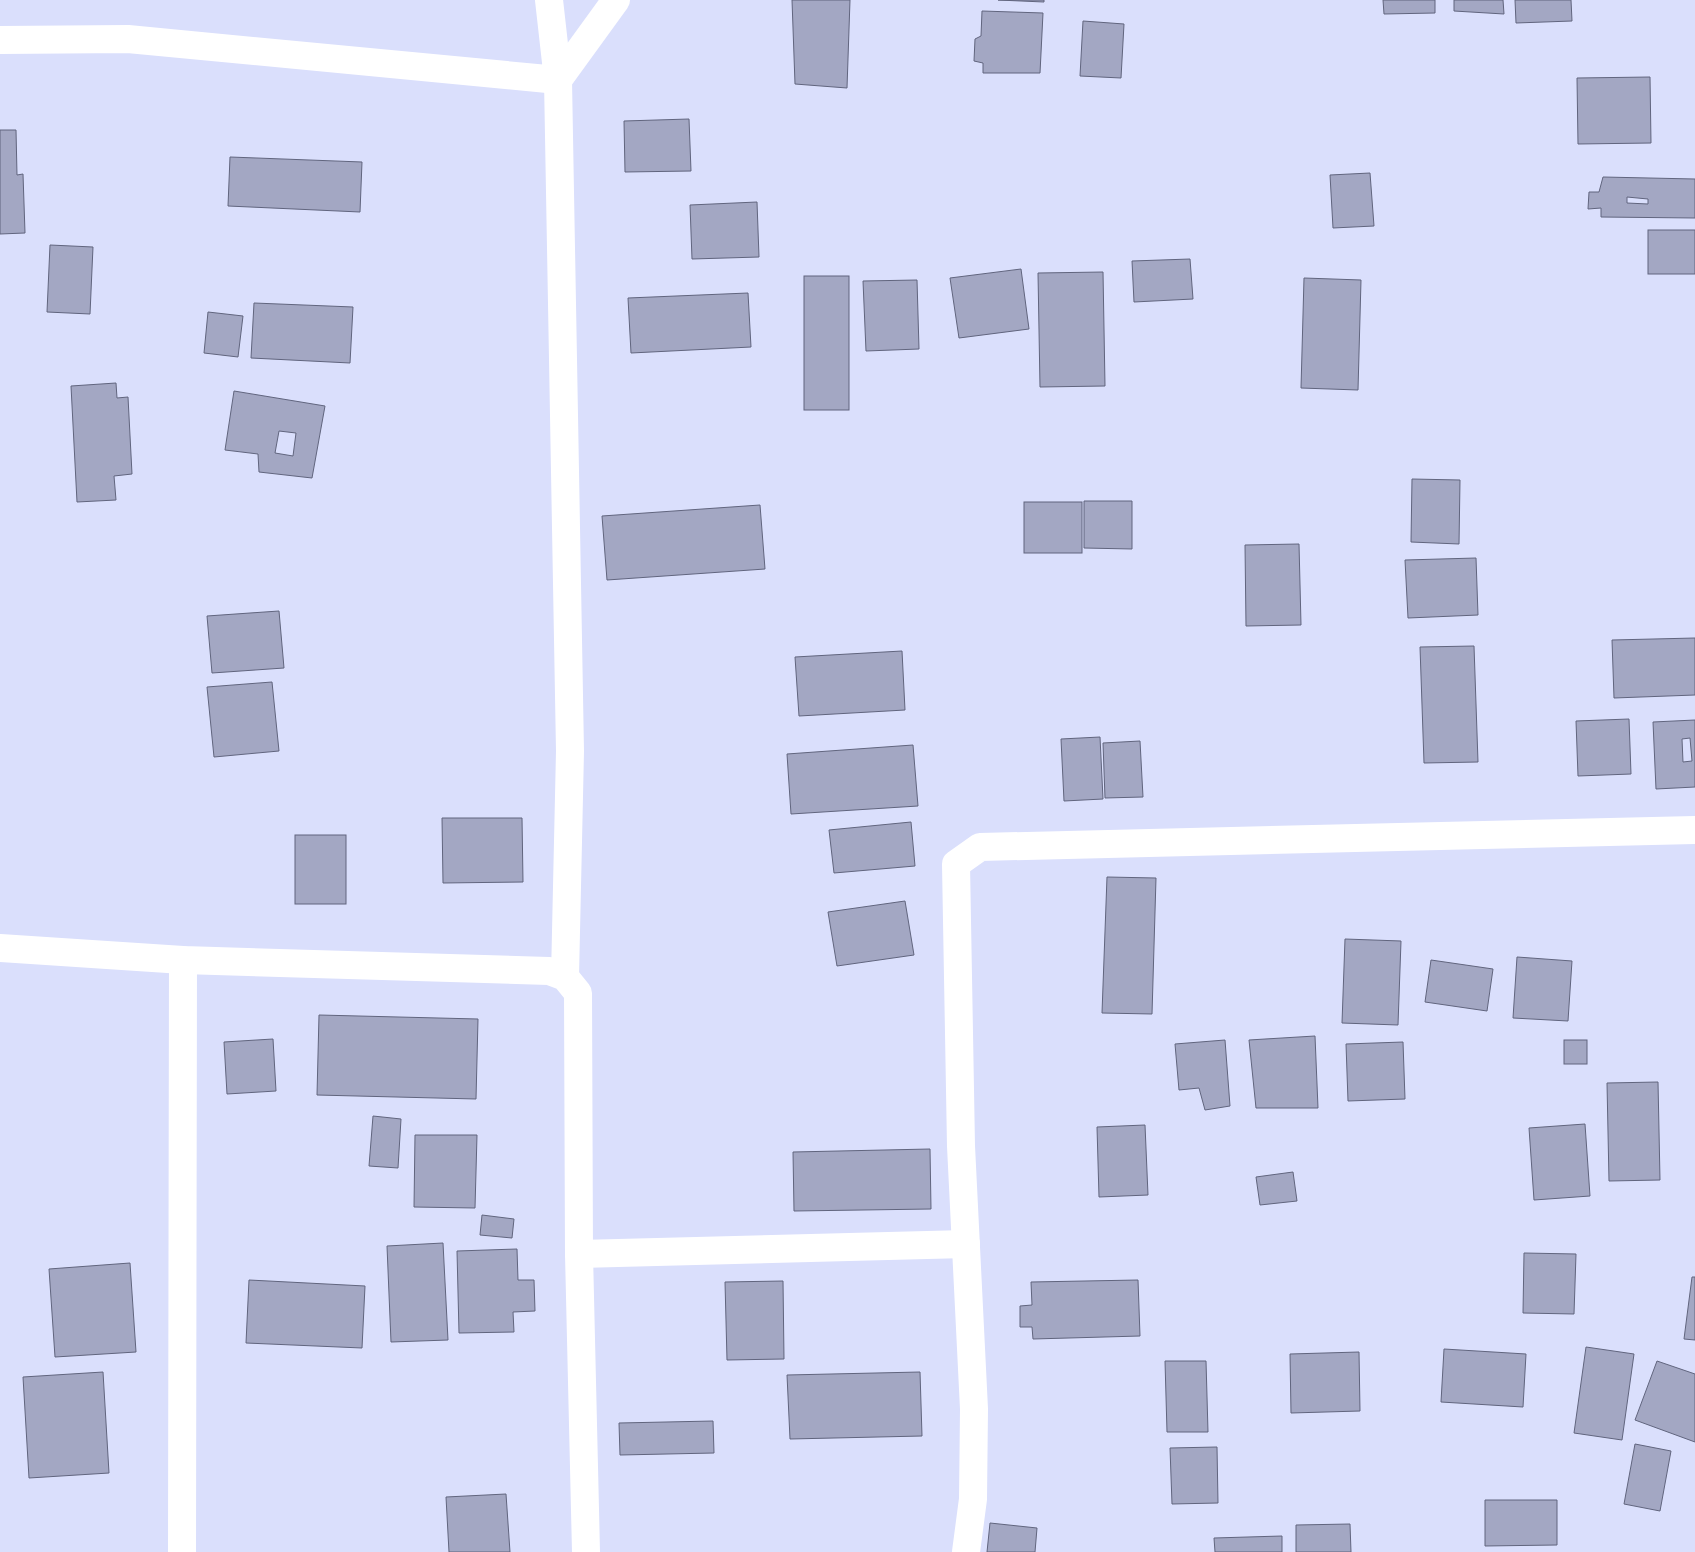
<svg xmlns="http://www.w3.org/2000/svg" width="1695" height="1552" font-family="Arial,sans-serif">
	<style>
		.building { fill: #a3a7c3; stroke: #61657e; fill-rule: evenodd }
		.lines { fill: none; stroke-linecap: round; stroke-linejoin: round }
		.street { stroke: #fff; stroke-width: 28 }
	</style>
	<rect width="100%" height="100%" fill="#dadffc"/>
	<g class="building">
		<polygon points="792,0 850,0 847,88 795,84"/>
		<polygon points="998,0 1044,0 1044,2"/>
		<polygon points="1383,0 1435,0 1435,13 1384,14"/>
		<polygon points="1454,0 1503,0 1504,14 1454,11"/>
		<polygon points="1515,0 1571,0 1572,21 1516,23"/>
		<polygon points="982,11 1043,13 1040,73 983,73 983,63 974,61 975,39 981,36"/>
		<polygon points="1083,21 1124,24 1121,78 1080,76"/>
		<polygon points="1650,77 1651,143 1578,144 1577,78"/>
		<polygon points="689,119 691,171 625,172 624,121"/>
		<polygon points="0,130 16,130 17,175 23,174 25,233 0,234"/>
		<polygon points="230,157 362,162 360,212 228,206"/>
		<polygon points="1370,173 1374,226 1333,228 1330,175"/>
		<path d="M 1603,177 L 1695,179 L 1695,218 L 1601,217 L 1601,208 L 1588,209 L 1589,192 L 1599,192 ZM 1627,197 L 1648,199 L 1648,204 L 1627,203 Z"/>
		<polygon points="757,202 759,257 692,259 690,205"/>
		<rect x="1648" y="230" width="47" height="44"/>
		<polygon points="50,245 93,247 90,314 47,312"/>
		<polygon points="1190,259 1193,299 1134,302 1132,261"/>
		<polygon points="1021,269 1029,329 959,338 950,278"/>
		<polygon points="1103,272 1105,386 1040,387 1038,273"/>
		<rect x="804" y="276" width="45" height="134"/>
		<polygon points="1304,278 1361,280 1358,390 1301,388"/>
		<polygon points="917,280 919,349 866,351 863,281"/>
		<polygon points="748,293 751,347 631,353 628,298"/>
		<polygon points="254,303 353,307 350,363 251,358"/>
		<polygon points="208,312 243,316 238,357 204,353"/>
		<polygon points="116,383 117,398 128,397 132,474 114,476 116,500 77,502 71,386"/>
		<path d="M 234,391 L 325,406 L 312,478 L 259,472 L 258,454 L 225,450 ZM 279,431 L 296,433 L 293,456 L 275,453 Z"/>
		<polygon points="1412,479 1460,480 1459,544 1411,542"/>
		<polygon points="1084,501 1132,501 1132,549 1084,548"/>
		<rect x="1024" y="502" width="58" height="51"/>
		<polygon points="760,505 765,569 607,580 602,516"/>
		<polygon points="1299,544 1301,625 1246,626 1245,545"/>
		<polygon points="1476,558 1478,615 1408,618 1405,560"/>
		<polygon points="279,611 284,668 212,673 207,616"/>
		<polygon points="1695,638 1695,695 1614,698 1612,640"/>
		<polygon points="1474,646 1478,762 1424,763 1420,647"/>
		<polygon points="902,651 905,710 799,716 795,657"/>
		<polygon points="272,682 279,751 214,757 207,687"/>
		<polygon points="1629,719 1631,774 1578,776 1576,721"/>
		<path d="M 1695,720 L 1695,787 L 1656,789 L 1653,722 ZM 1690,738 L 1692,761 L 1683,762 L 1682,739 Z"/>
		<polygon points="1100,737 1103,799 1064,801 1061,739"/>
		<polygon points="1140,741 1143,797 1105,798 1103,743"/>
		<polygon points="913,745 918,806 791,814 787,754"/>
		<polygon points="442,818 522,818 523,882 443,883"/>
		<polygon points="911,822 915,866 834,873 829,830"/>
		<rect x="295" y="835" width="51" height="69"/>
		<polygon points="1107,877 1156,878 1152,1014 1102,1013"/>
		<polygon points="905,901 914,955 837,966 828,912"/>
		<polygon points="1345,939 1401,941 1398,1025 1342,1023"/>
		<polygon points="1517,957 1572,961 1568,1021 1513,1018"/>
		<polygon points="1431,960 1493,969 1487,1011 1425,1002"/>
		<polygon points="319,1015 478,1019 476,1099 317,1095"/>
		<polygon points="1315,1036 1318,1108 1256,1108 1249,1040"/>
		<polygon points="273,1039 276,1091 227,1094 224,1042"/>
		<polygon points="1225,1040 1230,1106 1205,1110 1199,1088 1179,1090 1175,1044"/>
		<rect x="1564" y="1040" width="23" height="24"/>
		<polygon points="1403,1042 1405,1099 1348,1101 1346,1044"/>
		<polygon points="1658,1082 1660,1180 1609,1181 1607,1083"/>
		<polygon points="373,1116 401,1119 398,1168 369,1166"/>
		<polygon points="1585,1124 1590,1196 1534,1200 1529,1128"/>
		<polygon points="1145,1125 1148,1195 1099,1197 1097,1127"/>
		<polygon points="415,1135 477,1135 475,1208 414,1207"/>
		<polygon points="930,1149 931,1209 794,1211 793,1152"/>
		<polygon points="1293,1172 1297,1201 1260,1205 1256,1177"/>
		<polygon points="482,1215 514,1219 512,1238 480,1235"/>
		<polygon points="443,1243 448,1340 391,1342 387,1246"/>
		<polygon points="517,1249 518,1280 534,1280 535,1311 513,1312 514,1332 459,1333 457,1251"/>
		<polygon points="1524,1253 1576,1254 1574,1314 1523,1313"/>
		<polygon points="130,1263 136,1352 55,1357 49,1269"/>
		<polygon points="1692,1277 1695,1277 1695,1340 1684,1339"/>
		<polygon points="249,1280 365,1286 362,1348 246,1343"/>
		<polygon points="1138,1280 1140,1336 1033,1339 1032,1327 1020,1327 1020,1306 1032,1305 1031,1282"/>
		<polygon points="783,1281 784,1359 727,1360 725,1282"/>
		<polygon points="1586,1347 1634,1354 1622,1440 1574,1433"/>
		<polygon points="1444,1349 1526,1354 1523,1407 1441,1402"/>
		<polygon points="1359,1352 1360,1411 1291,1413 1290,1354"/>
		<polygon points="1165,1361 1206,1361 1208,1432 1167,1432"/>
		<polygon points="1657,1361 1695,1374 1695,1442 1635,1420"/>
		<polygon points="103,1372 109,1473 29,1478 23,1377"/>
		<polygon points="920,1372 922,1436 790,1439 787,1375"/>
		<polygon points="713,1421 714,1453 620,1455 619,1423"/>
		<polygon points="1635,1444 1671,1451 1660,1511 1624,1504"/>
		<polygon points="1217,1447 1218,1503 1172,1504 1170,1448"/>
		<polygon points="506,1494 510,1552 449,1552 446,1497"/>
		<polygon points="1485,1500 1557,1500 1557,1545 1485,1546"/>
		<polygon points="990,1523 1037,1528 1035,1552 987,1552"/>
		<polygon points="1350,1524 1351,1552 1296,1552 1296,1525"/>
		<polygon points="1282,1536 1282,1552 1215,1552 1214,1538"/>
	</g>
	<g class="lines">
		<g class="street">
			<polyline points="0,40 128,39 558,80 549,0"/>
			<polyline points="0,948 183,960 549,971 565,977 578,993 579,1254 586,1552"/>
			<polyline points="565,977 570,751 558,80 616,0"/>
			<polyline points="579,1254 966,1244"/>
			<polyline points="182,1552 183,960"/>
			<polyline points="966,1552 973,1499 974,1409 961,1146 956,864 980,847 1695,830"/>
		</g>
	</g>
</svg>
